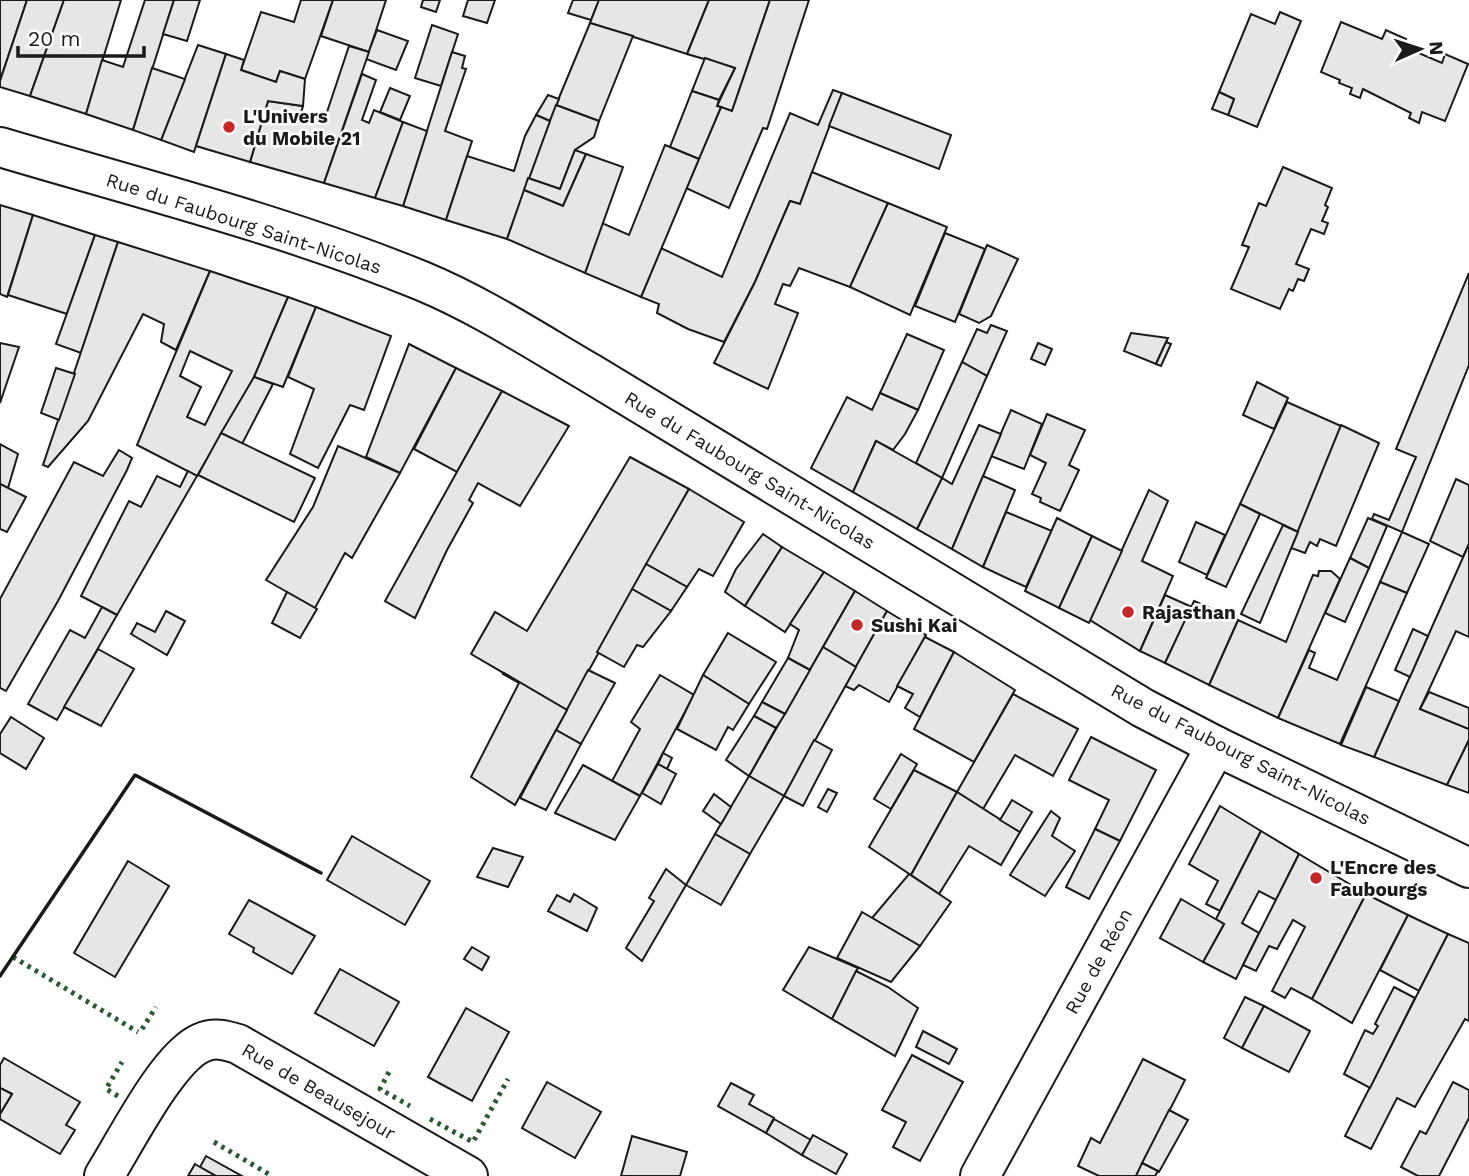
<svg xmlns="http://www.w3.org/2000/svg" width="1469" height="1176" font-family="'Work Sans',sans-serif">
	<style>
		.building { fill: #e6e6e6; stroke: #1a1a1a; stroke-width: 2; fill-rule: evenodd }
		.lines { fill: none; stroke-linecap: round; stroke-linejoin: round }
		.minor-casing { stroke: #1a1a1a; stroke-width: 42 }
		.primary-casing { stroke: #1a1a1a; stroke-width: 42 }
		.minor { stroke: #fff; stroke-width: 38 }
		.primary { stroke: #fff; stroke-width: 38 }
		.hedge { stroke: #2b5a34; stroke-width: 5; stroke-dasharray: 3.5 5; stroke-linecap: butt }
		.wall { stroke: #1a1a1a; stroke-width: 3.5 }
		.poi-dot { fill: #c62828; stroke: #fff; stroke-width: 2.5 }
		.labels { text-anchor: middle; stroke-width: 5; stroke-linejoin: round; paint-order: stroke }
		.poi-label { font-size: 19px; font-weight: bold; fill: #1a1a1a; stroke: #fff; text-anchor: start }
		.street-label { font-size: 19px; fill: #1a1a1a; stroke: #fff }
	</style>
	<rect width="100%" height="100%" fill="#fff"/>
	<g class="building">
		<polygon points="0,0 27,0 0,81"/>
		<polygon points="27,0 64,0 30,96 0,87 0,81"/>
		<polygon points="64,0 121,0 86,114 30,96"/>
		<polygon points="145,0 174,0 133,130 86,114 102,60 123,67"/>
		<polygon points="174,0 200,0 187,41 163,34"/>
		<polygon points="301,0 333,0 305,79 280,71 276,82 241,70 261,12 294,22"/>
		<polygon points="333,0 386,0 369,52 321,36"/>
		<polygon points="423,0 440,0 436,12 421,7"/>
		<polygon points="468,0 495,0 487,23 463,16"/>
		<polygon points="573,0 599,0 591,20 568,13"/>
		<polygon points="599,0 709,0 687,54 590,23"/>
		<polygon points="709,0 770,0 732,111 717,106 735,68 687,54"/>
		<polygon points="770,0 809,0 767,129 763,128 729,208 686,188 721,107 732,111"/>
		<polygon points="1280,12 1301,21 1257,127 1228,115 1234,99 1219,92 1251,14 1275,24"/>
		<polygon points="1341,22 1382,39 1386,30 1406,39 1402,46 1442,63 1445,54 1468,64 1445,121 1422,112 1419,123 1409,118 1411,113 1363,89 1360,98 1350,94 1352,88 1339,83 1340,80 1321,72"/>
		<polygon points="590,23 633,36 599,121 556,105"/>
		<polygon points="432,25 458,34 441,86 415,78"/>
		<polygon points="377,30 408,41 396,70 366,59"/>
		<polygon points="198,45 226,54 194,152 161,140"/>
		<polygon points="349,46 369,52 324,183 250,162 268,101 303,106 301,113 324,121"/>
		<polygon points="452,52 465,56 462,68 466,69 445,131 472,141 446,220 403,206"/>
		<polygon points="226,54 244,60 241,70 276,82 280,71 305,79 303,106 268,101 250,162 196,146"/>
		<polygon points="705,58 735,68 719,100 692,91"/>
		<polygon points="152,68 185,79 161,140 133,130"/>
		<polygon points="362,74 376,80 362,120 369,123 374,110 403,122 375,198 324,183"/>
		<polygon points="390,88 410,96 400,120 380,112"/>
		<polygon points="833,90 842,93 800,204 790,201 755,282 724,342 688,329 657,313 659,304 641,297 661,248 722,277 790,113 818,125"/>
		<polygon points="692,91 719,100 717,106 721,107 699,159 670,147"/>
		<polygon points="1219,92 1234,99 1228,115 1212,109"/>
		<polygon points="842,93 951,135 939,169 829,126"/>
		<polygon points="548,95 559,99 550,121 536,115"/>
		<polygon points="556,105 599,121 594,137 575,150 560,189 528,178"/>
		<polygon points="536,115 550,121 507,239 446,220 467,156 514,171 525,136"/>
		<polygon points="403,122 427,131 403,206 375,198"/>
		<polygon points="665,145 699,159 641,297 585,273 602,223 629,235"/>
		<polygon points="575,150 586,154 563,206 524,190 528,178 560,189"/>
		<polygon points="586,154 623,167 585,273 507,239 524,190 563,206"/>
		<polygon points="1283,167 1332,188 1325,205 1328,207 1322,221 1328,223 1324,234 1311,229 1296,264 1309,269 1304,281 1298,279 1293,291 1289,289 1280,309 1231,289 1249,247 1242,245 1259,203 1266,206"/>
		<polygon points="812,172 888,203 850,287 799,268 790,286 783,284 775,304 798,313 768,389 714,363 755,282 790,201 800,204"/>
		<polygon points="888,203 947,227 910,315 850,287"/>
		<polygon points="0,205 33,215 7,297 0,294"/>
		<polygon points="33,215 95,235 67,314 8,295"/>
		<polygon points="945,233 985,249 955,322 915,306"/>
		<polygon points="95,235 118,242 81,353 56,344"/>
		<polygon points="118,242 210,271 176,350 161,342 164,324 143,314 88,421 48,467 43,465"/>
		<polygon points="987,245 1018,259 991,316 979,323 959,314"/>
		<path d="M 210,271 L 288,297 L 252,382 L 197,476 L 137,445 ZM 190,351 L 232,371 L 205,425 L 187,417 L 201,387 L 180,376 Z"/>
		<polygon points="1469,273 1469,365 1402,532 1372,519 1374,514 1389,520 1416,457 1396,449"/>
		<polygon points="288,297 316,307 283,387 254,377"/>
		<polygon points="316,307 391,336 364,410 350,405 318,468 290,454 314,389 288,377"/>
		<polygon points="991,325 1007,331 987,376 962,362 977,329 987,333"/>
		<polygon points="1131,333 1168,338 1156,364 1124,351"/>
		<polygon points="907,334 944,350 918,410 880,393"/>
		<polygon points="1166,342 1171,344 1161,366 1156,364"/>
		<polygon points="0,343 19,347 0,403"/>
		<polygon points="1038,343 1052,349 1045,365 1031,359"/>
		<polygon points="409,344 456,368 400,473 366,457"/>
		<polygon points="962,362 987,376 942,478 916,463"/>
		<polygon points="56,368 75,374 59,420 41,413"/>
		<polygon points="456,368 502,391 457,472 414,449"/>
		<polygon points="254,377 273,384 242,444 221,433"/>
		<polygon points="1257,382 1288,398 1274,429 1243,415"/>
		<polygon points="502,391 569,426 520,506 478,483 469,500 473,503 447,550 415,618 385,601"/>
		<polygon points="880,393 918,410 905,434 893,450 876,441 853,492 811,468 847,397 872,410"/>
		<polygon points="1287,402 1341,426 1298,532 1240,504"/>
		<polygon points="1011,410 1042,424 1024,469 991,456"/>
		<polygon points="1047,414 1085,430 1069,465 1079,470 1060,511 1040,502 1041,498 1032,494 1046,463 1030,455"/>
		<polygon points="979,425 1001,434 952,549 917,529 942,478 952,484"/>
		<polygon points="1341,425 1379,443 1336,546 1320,539 1317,546 1310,542 1305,553 1291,548"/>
		<polygon points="221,433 315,478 294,522 198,475"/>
		<polygon points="876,441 942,478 917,529 853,492"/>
		<polygon points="0,444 18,454 8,488 0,484"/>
		<polygon points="338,446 400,473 352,558 345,553 315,608 266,580 313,507"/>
		<polygon points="119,450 132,458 127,470 58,601 6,691 0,688 0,599 74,462 103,476"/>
		<polygon points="630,457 689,489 567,710 471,654 495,612 527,631"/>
		<polygon points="188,471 197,476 117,615 81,596 129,501 141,507 157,476 180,487"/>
		<polygon points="983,476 1015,490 983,567 952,549"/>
		<polygon points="1456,479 1469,485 1469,544 1463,557 1430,541"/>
		<polygon points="0,484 26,497 7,532 0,529"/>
		<polygon points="689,489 744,522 713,576 699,569 687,587 646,564"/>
		<polygon points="1149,490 1168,501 1142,561 1173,576 1140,651 1090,620"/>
		<polygon points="1240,504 1260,514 1226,587 1206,578"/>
		<polygon points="1006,512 1052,531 1026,587 983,567"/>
		<polygon points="1057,518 1092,536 1059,608 1025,591"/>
		<polygon points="1368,518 1387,526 1369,568 1350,558"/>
		<polygon points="1196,522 1225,535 1207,575 1179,562"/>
		<polygon points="1283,525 1298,532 1260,623 1241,614"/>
		<polygon points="1402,532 1429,544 1407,593 1380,582"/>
		<polygon points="763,534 782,547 745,606 725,592 736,569"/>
		<polygon points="1092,536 1122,551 1089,623 1059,608"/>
		<polygon points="1469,544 1469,637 1456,631 1420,709 1469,729 1469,740 1447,785 1374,757"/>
		<polygon points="782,547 824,572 785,632 745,606"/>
		<polygon points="1350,558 1369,568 1345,622 1325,613"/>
		<polygon points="646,564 687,587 671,611 632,589"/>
		<polygon points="1319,571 1331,571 1340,579 1278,718 1209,685 1238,620 1286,642 1313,575 1318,576"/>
		<polygon points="824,572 855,591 810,670 788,658 799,630 790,624"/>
		<polygon points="1380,582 1407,593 1340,744 1278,718 1309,650 1315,653 1309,668 1337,680"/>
		<polygon points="632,589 671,611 643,647 637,645 624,667 597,652"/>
		<polygon points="855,591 887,611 856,667 823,647"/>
		<polygon points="287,592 317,609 300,638 272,623"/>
		<polygon points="1165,595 1192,607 1165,663 1140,651"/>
		<polygon points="1194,601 1238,620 1209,685 1165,663"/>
		<polygon points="102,607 117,615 57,720 28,704 70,630 85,638"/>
		<polygon points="166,611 185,621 167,655 131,634 137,623 155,632"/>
		<polygon points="887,611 926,635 889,702 859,685 854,690 845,686"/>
		<polygon points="1413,629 1428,636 1410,677 1395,670"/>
		<polygon points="728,633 776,662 749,704 703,675"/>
		<polygon points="926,635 925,637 954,652 920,717 905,708 913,694 897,686"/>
		<polygon points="823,647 856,667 784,796 749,776"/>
		<polygon points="98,649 134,669 101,726 64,707"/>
		<polygon points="954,652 1015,690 974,762 914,729"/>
		<polygon points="788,658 810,670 785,714 762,702"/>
		<polygon points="588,670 615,683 581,744 556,730"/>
		<polygon points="504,673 567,710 515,805 471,777 519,683 503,674"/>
		<polygon points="660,675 694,695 640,796 612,781 640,729 631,722"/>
		<polygon points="703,675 749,704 733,730 728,727 716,750 677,729"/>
		<polygon points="1366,687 1399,701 1374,757 1341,745"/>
		<polygon points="1429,692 1469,708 1469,729 1420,709"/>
		<polygon points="1013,694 1078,729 1053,776 1015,755 983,809 957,792"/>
		<polygon points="762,702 785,714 776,728 754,716"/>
		<polygon points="754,716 776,728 749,776 726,760"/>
		<polygon points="11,717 44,738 26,769 0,753 0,734"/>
		<polygon points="556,730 581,744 546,810 520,798"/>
		<polygon points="1091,737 1156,770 1120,841 1095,829 1109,800 1069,780"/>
		<polygon points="814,740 832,750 803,806 784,796"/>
		<polygon points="1469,740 1469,793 1447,785"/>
		<polygon points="663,753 672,758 667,769 658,764"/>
		<polygon points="901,754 917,764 891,809 874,799"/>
		<polygon points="658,764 676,774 661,804 642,793"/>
		<polygon points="583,765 640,796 615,840 555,813"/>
		<polygon points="914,770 957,792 911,875 869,847"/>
		<polygon points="749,776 784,796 750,854 715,834"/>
		<polygon points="828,789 837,793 827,812 818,807"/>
		<polygon points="957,792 1020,832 1001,865 969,846 939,894 911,875"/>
		<polygon points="714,794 731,807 721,824 703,811"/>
		<polygon points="1012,800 1032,812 1020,832 1000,820"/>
		<polygon points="1220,806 1261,831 1220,911 1206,904 1218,881 1189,864"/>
		<polygon points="1051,811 1060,818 1052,836 1075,851 1045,896 1010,875"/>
		<polygon points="1095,829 1120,841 1089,899 1066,887"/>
		<polygon points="1261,831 1299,854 1276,900 1259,891 1242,923 1259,933 1236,979 1203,962 1224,924 1216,919"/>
		<polygon points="715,834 750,854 721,905 686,885"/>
		<polygon points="352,836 430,881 405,925 327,880"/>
		<polygon points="493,848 523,857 508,887 477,877"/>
		<polygon points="1299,854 1366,894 1312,999 1291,988 1285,998 1272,991 1305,927 1293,920 1277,949 1269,946 1256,971 1243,965"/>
		<polygon points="128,861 169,886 115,977 74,953"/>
		<polygon points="666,869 686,885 642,961 626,948 654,901 649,898"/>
		<polygon points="909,874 951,902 920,946 872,918"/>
		<polygon points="574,894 597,908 587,931 548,911 557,895 570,902"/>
		<polygon points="1366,894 1408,915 1352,1023 1312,999"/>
		<polygon points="1181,899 1224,924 1203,962 1160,938"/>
		<polygon points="249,900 315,936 292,974 253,952 254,948 229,934"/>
		<polygon points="862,912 920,946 891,982 837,958"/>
		<polygon points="1408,915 1448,934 1419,991 1380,970"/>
		<polygon points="1448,934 1469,943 1469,1021 1465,1019 1415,1107 1397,1098 1371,1149 1345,1136"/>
		<polygon points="472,947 489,957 482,970 464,959"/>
		<polygon points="809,947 858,968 832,1019 783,990"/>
		<polygon points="340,969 399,1002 374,1046 315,1013"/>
		<polygon points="856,971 888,987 918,1008 895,1056 832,1019"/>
		<polygon points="1394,987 1415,998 1370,1088 1344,1074 1365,1030 1373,1034 1378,1026 1375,1024"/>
		<polygon points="1245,997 1264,1006 1242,1048 1224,1038"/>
		<polygon points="1264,1006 1310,1031 1289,1072 1242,1048"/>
		<polygon points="466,1008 509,1032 472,1101 428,1077"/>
		<polygon points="923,1031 957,1049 949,1064 916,1047"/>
		<polygon points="912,1055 963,1082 920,1161 893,1147 906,1122 882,1110"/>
		<polygon points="4,1058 80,1102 66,1125 75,1130 60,1154 0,1119 0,1114 12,1094 0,1088 0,1065"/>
		<polygon points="1143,1059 1185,1080 1136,1176 1099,1176 1078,1166 1091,1138 1100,1143"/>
		<polygon points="547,1082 601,1112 575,1158 522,1128"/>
		<polygon points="1453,1082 1469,1090 1469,1118 1439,1176 1418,1176 1401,1167 1420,1131 1426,1134"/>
		<polygon points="731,1083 754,1095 749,1104 774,1118 766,1133 718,1106"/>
		<polygon points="0,1088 12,1094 0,1114"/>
		<polygon points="1169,1110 1188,1120 1159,1172 1142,1163"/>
		<polygon points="774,1119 811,1140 802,1155 766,1133"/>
		<polygon points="813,1135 847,1154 836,1174 802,1155"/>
		<polygon points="632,1136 687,1152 680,1176 621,1176"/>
		<polygon points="206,1156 242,1176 216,1176 200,1167"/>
		<polygon points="1142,1163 1158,1171 1155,1176 1136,1176"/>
		<polygon points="195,1164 200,1167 216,1176 188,1176"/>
	</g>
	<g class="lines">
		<defs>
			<g id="minor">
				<path d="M 104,1176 C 125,1143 167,1058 201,1043 C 214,1037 225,1040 238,1044 L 468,1176"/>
				<polyline points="980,1176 1216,746"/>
			</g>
			<path id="primary" d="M 0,147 C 141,189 285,225 422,281 C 480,305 535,341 590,373 L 1143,708 L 1216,746 L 1469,868"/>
		</defs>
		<use href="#minor" class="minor-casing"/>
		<use href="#primary" class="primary-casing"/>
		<use href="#minor" class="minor"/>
		<use href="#primary" class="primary"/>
		<g class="hedge">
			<polyline points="13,957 138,1032"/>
			<polyline points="142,1029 156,1007"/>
			<polyline points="389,1072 380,1089 410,1106"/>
			<polyline points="118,1096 106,1089 122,1062"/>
			<polyline points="430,1119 473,1142 508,1079"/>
			<polyline points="214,1142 272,1176"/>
		</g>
		<polyline class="wall" points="0,976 135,775 321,873"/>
	</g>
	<g class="poi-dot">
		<circle cx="229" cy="127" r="7"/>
		<circle cx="1128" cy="612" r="7"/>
		<circle cx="857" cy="625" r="7"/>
		<circle cx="1316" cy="878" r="7"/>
	</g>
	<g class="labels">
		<g class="poi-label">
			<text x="243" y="123">L'Univers<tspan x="243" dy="22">du Mobile 21</tspan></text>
			<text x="1142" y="619">Rajasthan</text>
			<text x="871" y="632">Sushi Kai</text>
			<text x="1330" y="874">L'Encre des<tspan x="1330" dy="22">Faubourgs</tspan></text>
		</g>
		<g class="street-label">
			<text transform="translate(244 223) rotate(18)" y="7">Rue du Faubourg Saint-Nicolas</text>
			<text transform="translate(750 470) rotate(31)" y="7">Rue du Faubourg Saint-Nicolas</text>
			<text transform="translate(1241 754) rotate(27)" y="7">Rue du Faubourg Saint-Nicolas</text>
			<text transform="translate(1098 961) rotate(-61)" y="7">Rue de Réon</text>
			<text transform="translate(319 1091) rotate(30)" y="7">Rue de Beausejour</text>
		</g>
	</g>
	<g transform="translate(1420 49) rotate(87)" stroke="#ffffff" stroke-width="5" paint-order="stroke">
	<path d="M0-5L12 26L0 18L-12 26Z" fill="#1a1a1a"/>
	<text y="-10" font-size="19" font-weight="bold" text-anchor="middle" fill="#1a1a1a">N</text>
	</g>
	<path d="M18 46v10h126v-10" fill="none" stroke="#1a1a1a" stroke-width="3.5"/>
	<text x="28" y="46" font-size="21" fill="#1a1a1a" stroke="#ffffff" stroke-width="5" paint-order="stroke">20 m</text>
</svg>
